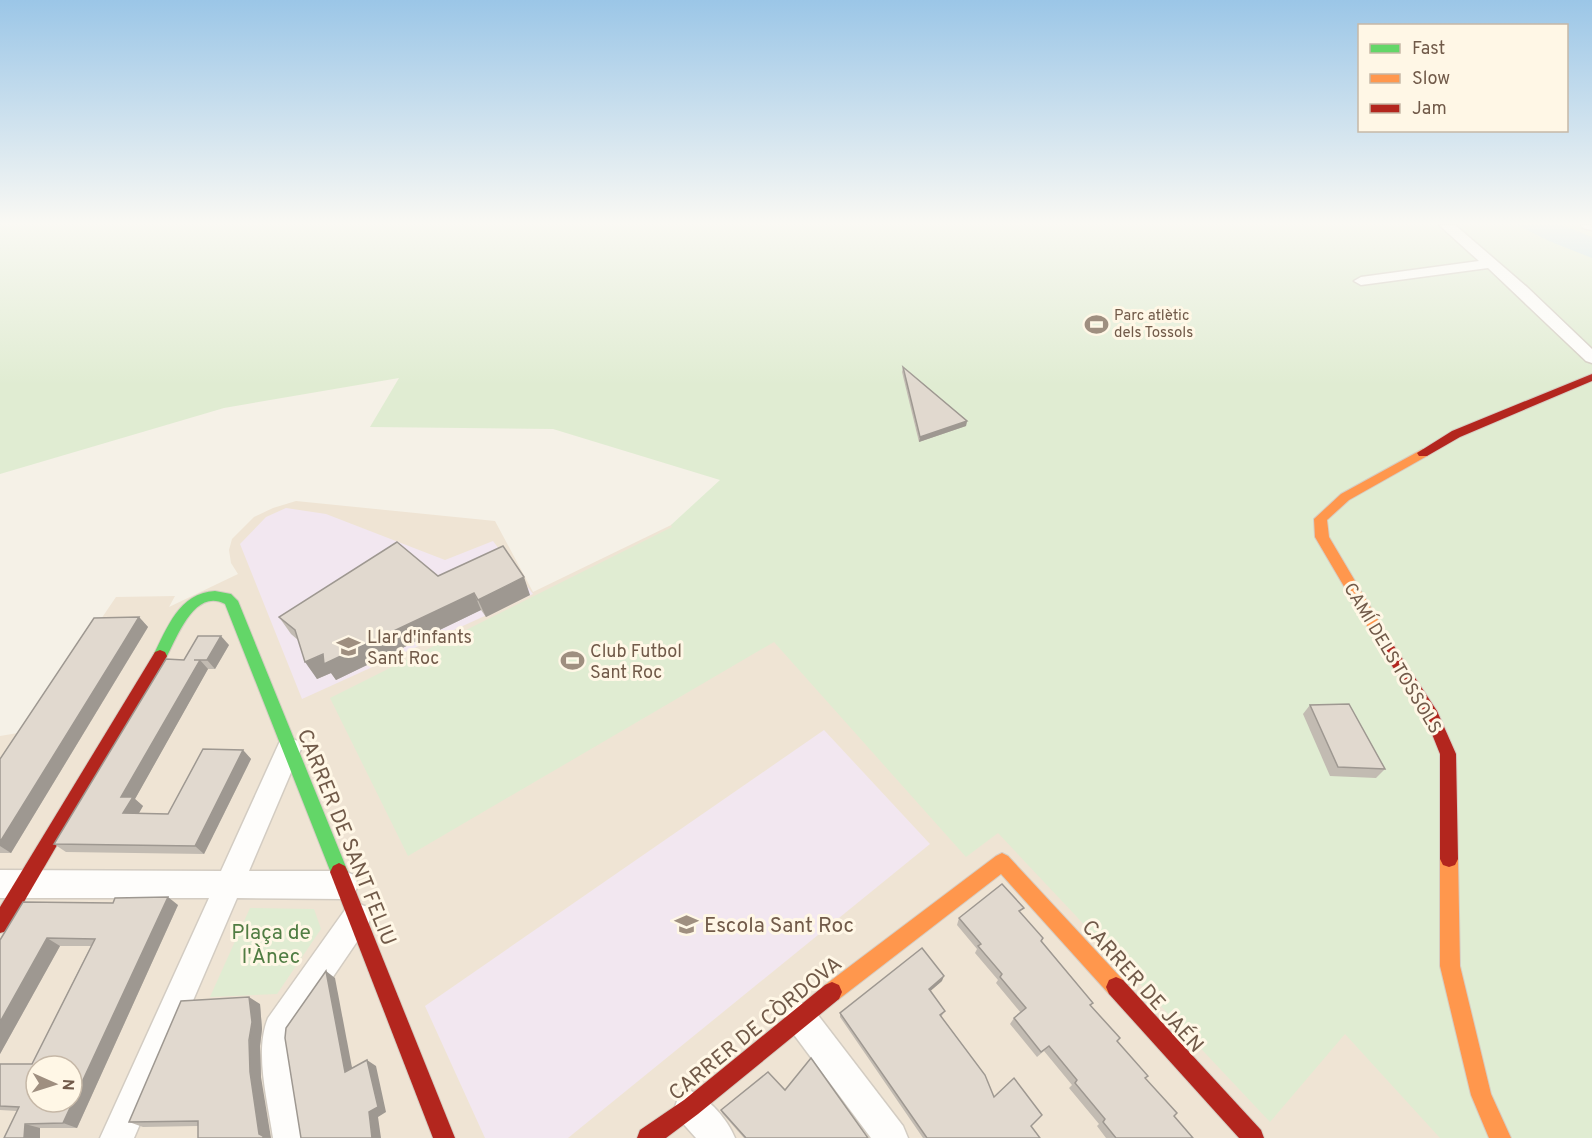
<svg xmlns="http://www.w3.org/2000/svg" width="1592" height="1138" font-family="Overpass,sans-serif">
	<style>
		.residential { fill: #efe4d4; fill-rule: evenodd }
		.education { fill: #f2e7f0 }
		.green { fill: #e0ecd2 }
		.water { fill: #c9e1e5 }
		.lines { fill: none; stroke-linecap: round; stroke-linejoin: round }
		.street-casing { stroke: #d3ccc2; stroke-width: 3 }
		.fast-casing { stroke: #d6cdc3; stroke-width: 2 }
		.slow-casing { stroke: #d6cdc3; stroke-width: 2 }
		.jam-casing { stroke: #d6cdc3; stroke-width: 2 }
		.street { fill: #fefdfb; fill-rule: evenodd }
		.fast { fill: #63d668; fill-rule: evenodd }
		.slow { fill: #ff974d; fill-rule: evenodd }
		.jam { fill: #b3261e; fill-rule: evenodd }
		.wall { fill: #c2bbb2 }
		.shaded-wall { fill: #9e9891 }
		.building { fill: #e1d9cf; stroke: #9e9891; stroke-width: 1.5; fill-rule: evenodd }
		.labels { text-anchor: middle; stroke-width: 6; stroke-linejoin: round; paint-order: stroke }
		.far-poi-label { font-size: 15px; fill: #715a49; stroke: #fff7e6; text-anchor: start }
		.poi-label { font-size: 18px; fill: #715a49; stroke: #fff7e6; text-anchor: start }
		.street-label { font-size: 18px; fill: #715a49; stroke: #fff7e6 }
		.near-street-label { font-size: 21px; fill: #715a49; stroke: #fff7e6 }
		.near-poi-label { font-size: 21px; fill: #715a49; stroke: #fff7e6; text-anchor: start }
		.near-park-label { font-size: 21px; fill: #517d43; stroke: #fff7e6 }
	</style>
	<rect width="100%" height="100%" fill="#f5f1e7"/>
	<path class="residential" d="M 296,501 L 495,521 L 533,592 L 700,511 L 1294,962 L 1480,1138 L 0,1138 L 0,736 L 24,732 L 116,597 L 175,596 L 169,607 L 238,574 L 231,563 L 229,550 L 232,539 L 254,517 L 273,508 ZM 36,1066 L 72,1066 L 72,1102 L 36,1102 Z"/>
	<g class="education">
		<polygon points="286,508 326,514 445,560 493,541 533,594 302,699 240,544 266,517"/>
		<polygon points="824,730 930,844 568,1138 485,1138 425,1006"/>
	</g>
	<g class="green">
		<polygon points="0,225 1592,225 1592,1138 1440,1138 1345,1034 1270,1122 998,833 966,857 774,642 408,856 330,698 672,527 671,525 720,480 553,429 370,427 399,378 224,408 0,474"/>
		<polygon points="250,908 314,909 321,929 277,994 210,997"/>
	</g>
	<polygon class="water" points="1517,225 1562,225 1592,237 1592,258 1549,241"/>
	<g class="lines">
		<defs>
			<g id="street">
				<polygon points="1439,225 1455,225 1527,287 1592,349 1592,363 1586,361 1488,268 1361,285 1354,281 1361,277 1479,261"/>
				<polygon points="1581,225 1592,225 1592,230 1583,228"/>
				<polygon points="289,738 298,741 301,749 249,871 344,871 354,875 358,885 354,895 344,899 237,898 134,1138 100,1138 209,898 0,898 0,870 221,871 280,741"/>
				<path d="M 357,903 L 367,907 L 371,917 L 367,927 L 294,1034 L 293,1049 L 307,1138 L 273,1138 C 268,1102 254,1052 268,1018 L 347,907 Z"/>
				<polygon points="800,1002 811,1006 903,1126 908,1138 871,1138 789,1028 785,1017 789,1006"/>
				<path d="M 691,1091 C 710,1099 727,1119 735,1138 L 696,1138 L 679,1119 L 675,1107 L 679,1095 Z"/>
			</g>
			<path id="fast" d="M 215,591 L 231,594 L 238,601 L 348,872 L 345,878 L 339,881 L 333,878 L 225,604 C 194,587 176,640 165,660 L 160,662 L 155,660 L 153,656 C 167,628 179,593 215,591 Z"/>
			<g id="slow">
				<polygon points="1423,449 1427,450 1429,453 1427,456 1349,500 1327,520 1329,537 1394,647 1392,651 1387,653 1382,651 1315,537 1314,519 1341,494"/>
				<polygon points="1449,851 1455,853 1458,859 1460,966 1491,1094 1511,1138 1489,1138 1471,1095 1440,966 1440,859 1443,853"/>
				<polygon points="1002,853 1008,856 1123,980 1126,987 1123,994 1116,997 1109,994 1001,874 839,999 832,1002 825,999 822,992 825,985 996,856"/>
			</g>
			<g id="jam">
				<polygon points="1592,374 1592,381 1460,437 1427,456 1419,456 1417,453 1452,431"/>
				<polygon points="1387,641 1392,643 1437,711 1456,754 1458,859 1455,865 1449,867 1443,865 1440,859 1440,754 1426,719 1380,647 1382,643"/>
				<polygon points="160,650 165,652 167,656 165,660 7,931 0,933 0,907 155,652"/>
				<polygon points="339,863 345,866 348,872 455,1138 433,1138 330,872 333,866"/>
				<polygon points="1116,977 1123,980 1261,1130 1264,1138 1239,1138 1109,994 1106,987 1109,980"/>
				<polygon points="832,982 839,985 842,992 839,999 698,1114 666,1138 637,1138 640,1130 684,1100 825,985"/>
			</g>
		</defs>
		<use href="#street" class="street-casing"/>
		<use href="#fast" class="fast-casing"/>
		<use href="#slow" class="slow-casing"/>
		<use href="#jam" class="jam-casing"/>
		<use href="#street" class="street"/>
		<use href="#fast" class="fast"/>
		<use href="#slow" class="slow"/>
		<use href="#jam" class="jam"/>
	</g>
	<g class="wall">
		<polygon points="903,367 967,421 966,426 919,442 902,372"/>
		<polygon points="438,576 530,595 486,617 481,610 336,680 331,673 317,679 298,640 291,634 279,617"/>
		<polygon points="139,617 148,627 11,853 0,853 0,759"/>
		<polygon points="229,645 215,669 208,669 135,799 143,806 138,813 168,814 243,750 251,759 204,854 66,852 54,844 184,660"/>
		<polygon points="1310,705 1385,769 1376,778 1330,776 1303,714"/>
		<polygon points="178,905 77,1128 40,1128 40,1138 4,1138 17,1111 0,1110 0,1064 32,1064 91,946 60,946 0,1054 0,940"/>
		<polygon points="1021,913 1042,941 1093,1003 1090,1006 1174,1116 1193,1138 1106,1138 1097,1126 1099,1124 1069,1088 1072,1085 1044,1051 1037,1057 1010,1024 1014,1018 1021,1013 996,983 998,980 975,953 977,949 957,925 959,918"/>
		<polygon points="942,981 930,991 945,1011 941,1017 994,1097 1031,1126 1040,1138 923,1138 840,1017 840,1013"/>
		<polygon points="260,1004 262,1029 260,1046 261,1077 198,1126 143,1127 129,1122"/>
		<polygon points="785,1090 868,1138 744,1138 722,1113 721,1110"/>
	</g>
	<g class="shaded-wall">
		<polygon points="967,421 966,426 919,442 920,437"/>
		<polygon points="524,577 530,595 486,617 478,600"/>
		<polygon points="474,593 481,610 336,680 331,673 317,679 305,662"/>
		<polygon points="139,617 148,627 11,853 0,846 0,842"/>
		<polygon points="221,636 229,645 215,669 207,660"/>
		<polygon points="200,660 208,669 135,799 143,806 134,822 123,813 121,797"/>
		<polygon points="243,750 251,759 204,854 195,846"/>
		<polygon points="168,897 178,905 77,1128 63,1123"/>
		<polygon points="47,938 60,946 0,1054 0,1022"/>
		<polygon points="326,971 335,978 354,1078 345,1072"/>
		<polygon points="944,976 942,981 927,994 929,989"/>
		<polygon points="249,997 260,1004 262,1029 260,1046 261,1077 271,1138 263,1138 259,1134 250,1072"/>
		<polygon points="367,1060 376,1066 386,1112 378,1117 381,1138 372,1138 369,1112"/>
		<polygon points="25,1124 40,1128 40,1138 24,1138"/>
	</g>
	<g class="building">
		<polygon points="903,367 967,421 920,437"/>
		<polygon points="397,542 438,576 503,546 524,577 478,600 474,593 324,664 323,654 305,662 295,630 279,617"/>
		<polygon points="139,617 122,645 0,842 0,759 94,618"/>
		<polygon points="198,636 221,636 207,660 194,660 200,660 121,797 133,797 123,813 168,814 203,749 243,750 195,846 54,844 166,659 184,660"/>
		<polygon points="1349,704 1385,769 1338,767 1310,705"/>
		<polygon points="1002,884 1024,908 1019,911 1043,938 1041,941 1093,1003 1090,1005 1120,1038 1117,1041 1148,1076 1145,1078 1177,1113 1174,1116 1193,1138 1116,1138 1103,1122 1105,1119 1075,1083 1077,1080 1049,1046 1041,1052 1014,1018 1026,1008 1000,977 1002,974 978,946 981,944 959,918"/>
		<path d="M 168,897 L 63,1123 L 25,1124 L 24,1138 L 4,1138 L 19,1107 L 0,1106 L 0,1064 L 32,1064 L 95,939 L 47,938 L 0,1022 L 0,940 L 23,902 L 113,903 L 115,898 ZM 36,1066 L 72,1066 L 72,1102 L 36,1102 Z"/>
		<polygon points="922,948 944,976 929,989 945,1011 940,1015 985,1075 994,1097 1014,1078 1042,1115 1031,1126 1040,1138 927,1138 840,1013"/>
		<polygon points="326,971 345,1072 367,1060 378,1107 369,1112 372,1138 301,1138 285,1038 286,1028"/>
		<polygon points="249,997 252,1022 249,1040 250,1072 259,1134 263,1136 263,1138 198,1138 198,1121 129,1122 181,1001"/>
		<polygon points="811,1058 868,1138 746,1138 721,1110 768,1072 785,1090"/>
	</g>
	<linearGradient id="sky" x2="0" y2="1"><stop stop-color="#9bc6e7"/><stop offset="0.58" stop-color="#faf9f4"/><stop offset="1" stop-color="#faf9f4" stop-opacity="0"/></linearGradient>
	<rect width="1592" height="385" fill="url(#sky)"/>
	<defs>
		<symbol id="stadium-bare" viewBox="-9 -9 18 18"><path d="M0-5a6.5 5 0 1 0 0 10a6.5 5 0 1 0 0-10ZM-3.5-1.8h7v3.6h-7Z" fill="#9f8f80" stroke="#fff7e6" stroke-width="2.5" paint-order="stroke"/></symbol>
		<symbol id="school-bare" viewBox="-9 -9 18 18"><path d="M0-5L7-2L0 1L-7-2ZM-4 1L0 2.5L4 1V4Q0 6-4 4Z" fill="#9f8f80" stroke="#fff7e6" stroke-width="2.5" paint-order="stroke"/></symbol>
	</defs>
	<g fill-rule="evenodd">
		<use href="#stadium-bare" x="1080" y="308" width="33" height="33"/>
		<use href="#school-bare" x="332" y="630" width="33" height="33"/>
		<use href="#stadium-bare" x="556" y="644" width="33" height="33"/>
		<use href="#school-bare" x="670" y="908" width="33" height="33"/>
	</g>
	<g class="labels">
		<g class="far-poi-label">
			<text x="1114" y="320">Parc atlètic<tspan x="1114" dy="17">dels Tossols</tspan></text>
		</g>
		<g class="poi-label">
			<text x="367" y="643">Llar d'infants<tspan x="367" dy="21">Sant Roc</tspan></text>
			<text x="590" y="657">Club Futbol<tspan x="590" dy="21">Sant Roc</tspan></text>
		</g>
		<g class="street-label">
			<text transform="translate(1393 658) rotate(59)" y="6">CAMÍ DELS TOSSOLS</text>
		</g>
		<g class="near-street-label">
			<text transform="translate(347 837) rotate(68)" y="7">CARRER DE SANT FELIU</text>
			<text transform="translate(1143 986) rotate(48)" y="7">CARRER DE JAÉN</text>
			<text transform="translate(755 1028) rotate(-39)" y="7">CARRER DE CÒRDOVA</text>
		</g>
		<g class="near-poi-label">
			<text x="704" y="932">Escola Sant Roc</text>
		</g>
		<g class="near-park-label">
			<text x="271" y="939">Plaça de<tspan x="271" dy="24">l'Ànec</tspan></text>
		</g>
	</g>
	<rect x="1358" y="24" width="210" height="108" fill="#fff7e6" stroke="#c6b8a7" stroke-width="1.5"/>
	<rect x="1370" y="44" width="30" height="9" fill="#63d668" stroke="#c6b8a7" stroke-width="1.5"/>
	<text x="1412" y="54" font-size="18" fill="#715a49">Fast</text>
	<rect x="1370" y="74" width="30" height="9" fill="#ff974d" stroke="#c6b8a7" stroke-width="1.5"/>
	<text x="1412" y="84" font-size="18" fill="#715a49">Slow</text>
	<rect x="1370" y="104" width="30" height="9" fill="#b3261e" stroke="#c6b8a7" stroke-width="1.5"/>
	<text x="1412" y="114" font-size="18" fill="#715a49">Jam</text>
	<g transform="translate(54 1084) rotate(93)"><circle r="28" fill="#fff7e6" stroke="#c6b8a7" stroke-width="1.5"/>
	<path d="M0-4.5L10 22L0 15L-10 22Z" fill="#9f8f80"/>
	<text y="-9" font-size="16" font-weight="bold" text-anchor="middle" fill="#715a49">N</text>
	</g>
</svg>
